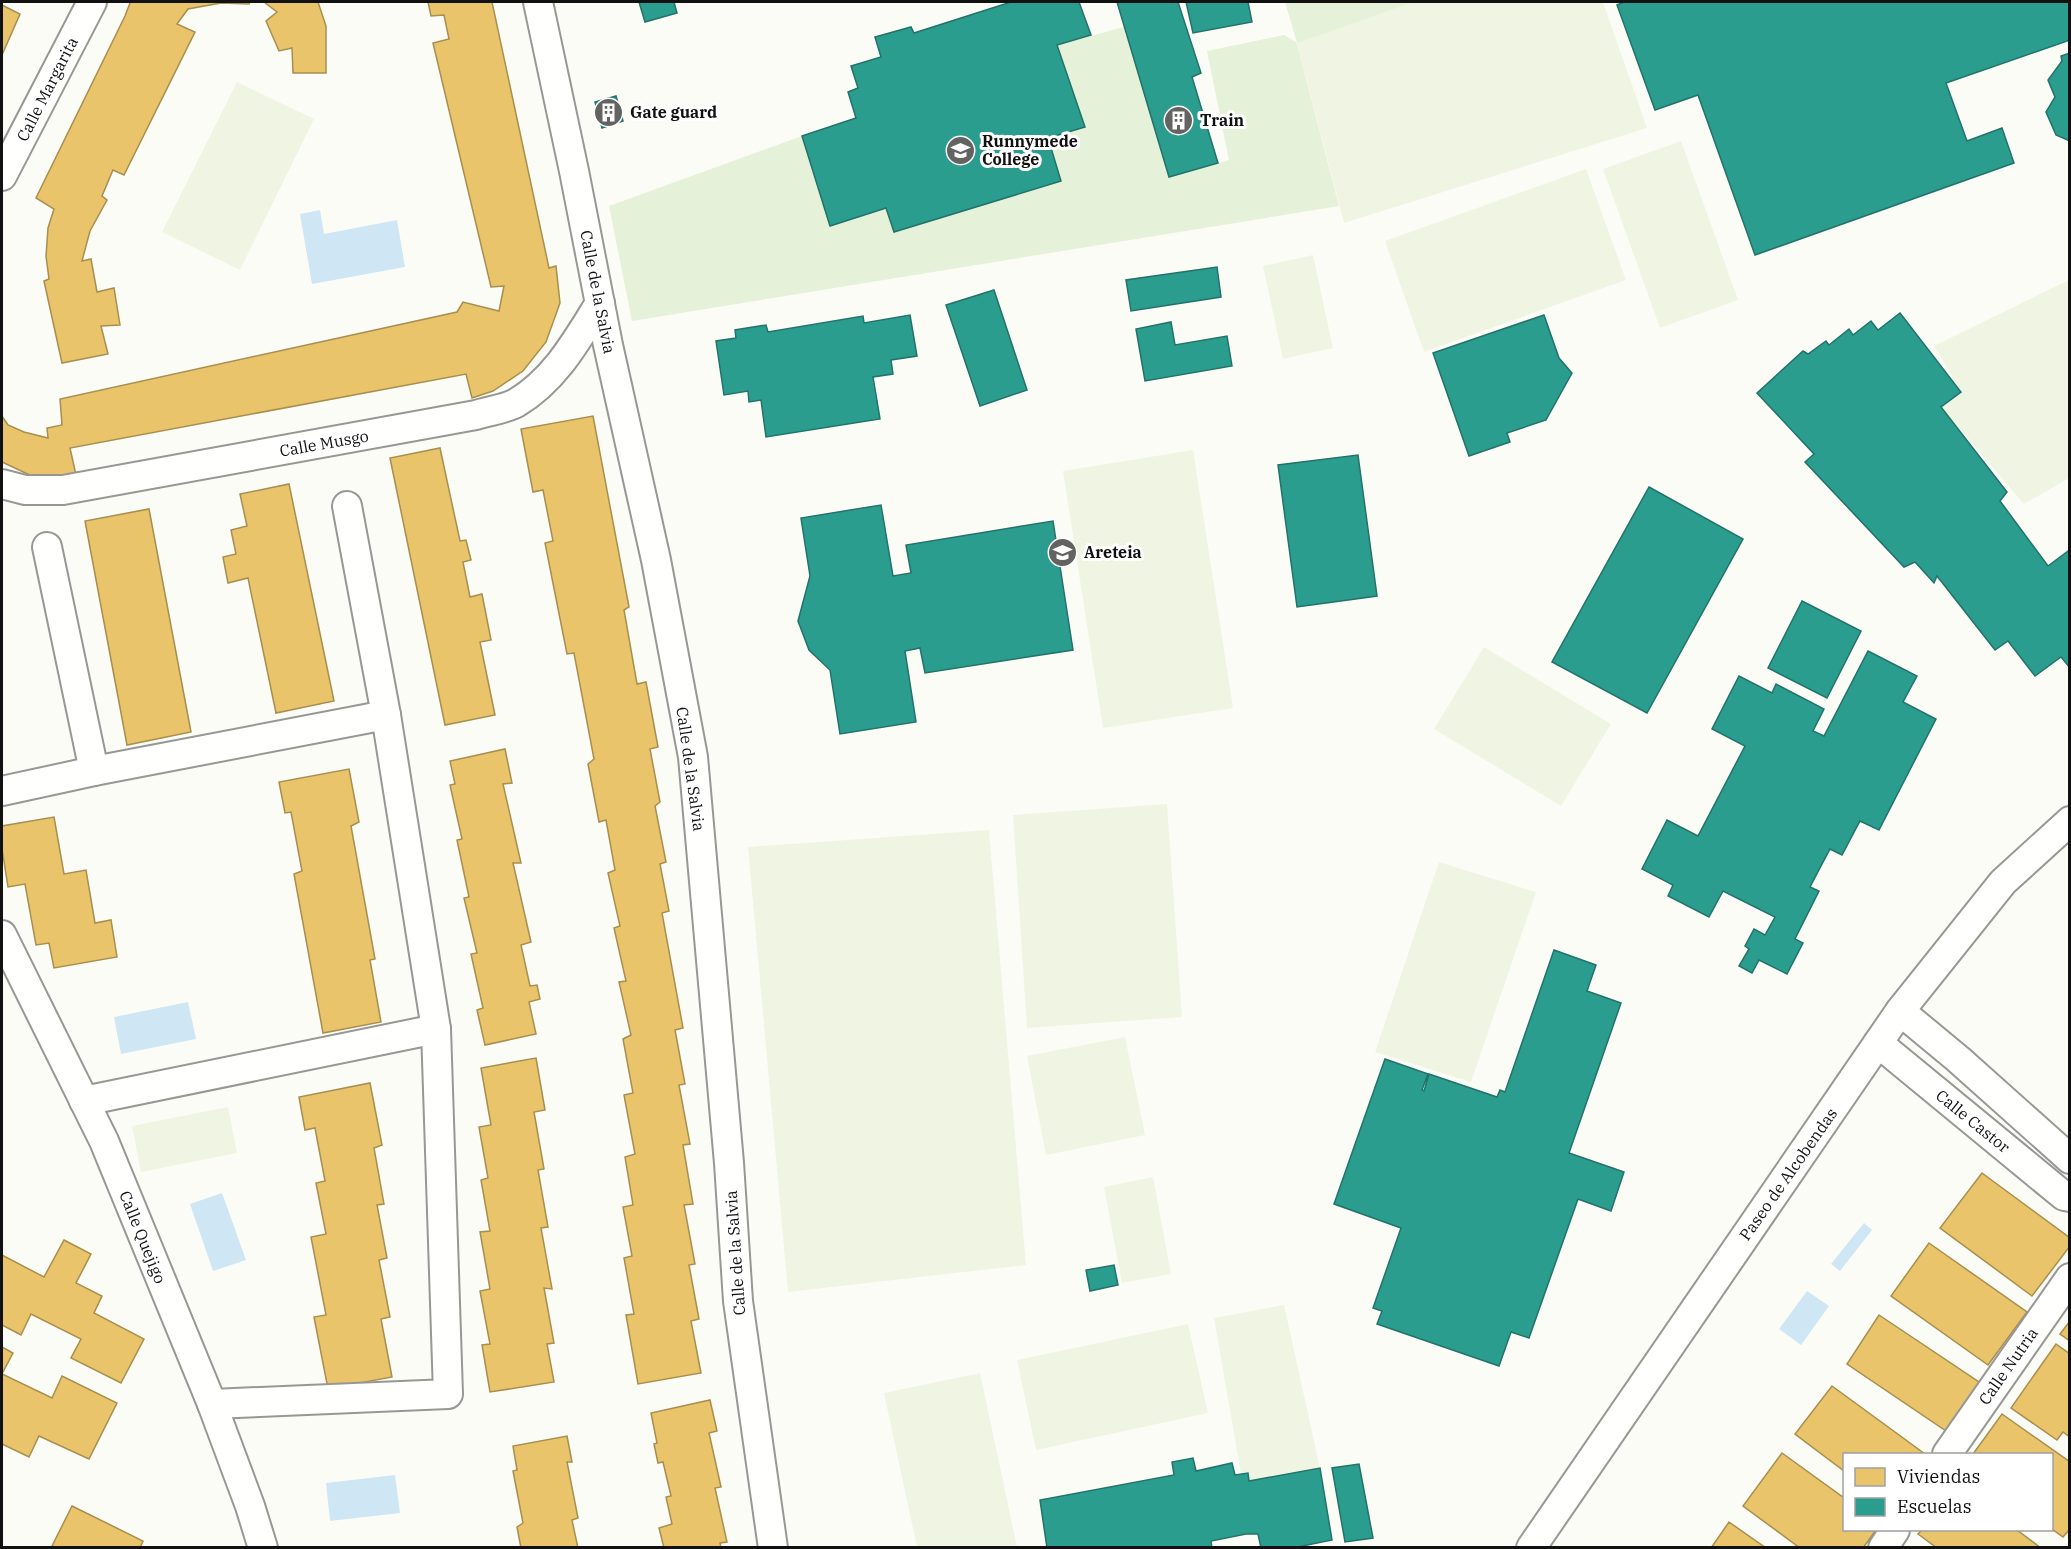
<svg xmlns="http://www.w3.org/2000/svg" width="2071" height="1549" font-family="'IBM Plex Serif',serif">
	<style>
		.green { fill: #e5f1d8 }
		.pitch { fill: #eff5e2 }
		.water { fill: #cfe6f5 }
		.homes { fill: #e9c46a; stroke: #a88e4f; stroke-width: 1.5 }
		.schools { fill: #2a9d8f; stroke: #227369; stroke-width: 1.5 }
		.lines { fill: none; stroke-linecap: round; stroke-linejoin: round }
		.street-casing { stroke: #979795; stroke-width: 32 }
		.street { stroke: #fffffe; stroke-width: 28 }
		.labels { text-anchor: middle; stroke-width: 6; stroke-linejoin: round; paint-order: stroke }
		.street-label { font-size: 16px; fill: #111; stroke: #fff }
		.poi-label { font-size: 16px; font-weight: bold; fill: #111; stroke: #fff; text-anchor: start }
	</style>
	<rect width="100%" height="100%" fill="#fcfcf7"/>
	<polygon class="green" points="1285,2 1414,2 1297,44 1339,206 632,321 609,206 802,136 831,226 886,208 894,232 1061,181 1048,138 1084,127 1057,45 1124,27 1169,176 1229,160 1207,51 1284,35 1297,43"/>
	<g class="pitch">
		<polygon points="1414,2 1603,2 1647,128 1344,223 1297,43"/>
		<polygon points="237,82 314,119 240,270 162,232"/>
		<polygon points="1681,141 1738,300 1660,328 1603,169"/>
		<polygon points="1586,169 1626,280 1424,352 1385,241"/>
		<polygon points="1313,255 1333,348 1283,359 1263,266"/>
		<polygon points="2069,280 2069,478 2024,504 1941,407 1961,391 1934,346"/>
		<polygon points="1193,450 1233,708 1103,728 1063,471"/>
		<polygon points="1484,647 1611,724 1561,806 1434,729"/>
		<polygon points="1167,804 1182,1017 1027,1028 1013,815"/>
		<polygon points="989,830 1026,1265 788,1292 748,847"/>
		<polygon points="1439,862 1536,892 1471,1082 1375,1052"/>
		<polygon points="1125,1037 1145,1135 1046,1155 1027,1056"/>
		<polygon points="228,1107 237,1153 141,1172 132,1126"/>
		<polygon points="1153,1177 1171,1274 1122,1283 1104,1187"/>
		<polygon points="1284,1305 1320,1468 1249,1481 1241,1474 1214,1318"/>
		<polygon points="1188,1324 1208,1413 1036,1450 1017,1360"/>
		<polygon points="980,1373 1017,1547 917,1547 884,1393"/>
	</g>
	<g class="water">
		<polygon points="320,210 324,234 397,220 405,267 312,284 300,214"/>
		<polygon points="188,1002 196,1039 121,1054 114,1017"/>
		<polygon points="222,1193 246,1260 213,1271 190,1204"/>
		<polygon points="1864,1223 1872,1230 1840,1271 1831,1264"/>
		<polygon points="1807,1291 1829,1306 1801,1345 1779,1329"/>
		<polygon points="395,1475 400,1513 330,1521 326,1483"/>
	</g>
	<g class="homes">
		<polygon points="129,2 250,2 249,4 221,3 188,9 177,24 195,32 124,175 113,170 102,196 107,200 90,231 82,261 91,259 97,292 114,288 120,325 101,326 108,354 62,363 44,281 49,279 46,256 48,228 54,209 36,198 125,16 130,3"/>
		<polygon points="264,2 318,2 326,26 326,73 293,73 292,48 279,51 266,21 277,12"/>
		<polygon points="428,2 492,2 549,268 556,266 560,303 546,342 523,371 493,391 472,398 466,374 70,448 76,475 36,478 2,462 2,416 8,425 24,432 48,438 47,428 62,425 60,399 457,312 463,302 499,311 504,286 491,287 433,43 449,39 444,15 431,16"/>
		<polygon points="2,5 20,14 2,55"/>
		<polygon points="593,416 629,607 624,610 637,684 646,682 658,747 650,749 660,802 655,806 666,862 660,864 669,911 662,913 683,1028 675,1030 685,1084 679,1085 690,1144 683,1145 693,1204 684,1205 695,1264 689,1265 699,1319 691,1321 701,1373 638,1384 626,1315 634,1314 624,1258 632,1256 623,1207 633,1205 625,1157 635,1154 624,1095 633,1093 623,1039 631,1035 619,982 626,981 614,928 620,926 608,873 615,870 606,820 599,822 588,764 594,759 574,653 567,654 545,543 553,541 543,490 533,492 521,429"/>
		<polygon points="440,448 460,541 466,540 471,560 463,562 470,597 482,594 491,640 480,642 495,715 445,725 390,458"/>
		<polygon points="289,484 334,701 276,713 248,578 228,583 223,557 236,554 231,530 247,526 240,494"/>
		<polygon points="149,509 191,732 127,745 85,521"/>
		<polygon points="505,749 512,783 503,784 521,863 513,863 531,942 521,945 530,986 537,985 540,999 529,1002 536,1034 485,1045 477,1010 483,1008 471,954 477,953 464,898 469,897 457,840 462,839 450,785 455,784 450,761"/>
		<polygon points="349,769 359,822 351,826 375,959 370,960 381,1022 323,1033 294,874 302,871 291,812 285,813 279,782"/>
		<polygon points="54,817 64,874 86,870 95,923 111,920 117,957 54,968 49,943 36,945 25,884 8,887 2,849 2,826"/>
		<polygon points="536,1058 545,1110 534,1112 544,1169 538,1170 548,1227 541,1228 552,1289 544,1288 554,1343 547,1344 554,1382 490,1392 482,1345 490,1344 480,1291 490,1289 480,1232 490,1231 481,1180 488,1178 479,1127 491,1125 481,1068"/>
		<polygon points="370,1083 382,1145 374,1148 384,1204 377,1205 387,1258 379,1260 390,1317 381,1319 392,1377 328,1389 314,1317 326,1315 311,1237 326,1234 316,1183 325,1181 315,1128 305,1130 299,1097"/>
		<polygon points="1982,1173 2070,1238 2070,1246 2032,1296 1940,1228"/>
		<polygon points="64,1240 91,1254 76,1283 102,1296 94,1313 144,1339 121,1383 71,1358 81,1339 31,1314 21,1335 2,1325 2,1255 44,1277"/>
		<polygon points="1929,1243 2027,1312 1988,1365 1891,1296"/>
		<polygon points="1879,1315 1982,1384 1949,1433 1847,1364"/>
		<polygon points="2070,1321 2070,1341 2060,1334"/>
		<polygon points="2056,1344 2070,1354 2070,1437 2063,1432 2057,1440 2011,1408"/>
		<polygon points="2,1347 13,1353 2,1374 52,1398 62,1376 117,1403 89,1459 39,1436 29,1457 2,1444"/>
		<polygon points="1832,1386 1925,1454 1844,1454 1844,1471 1795,1434"/>
		<polygon points="710,1400 717,1431 709,1433 721,1487 715,1488 727,1542 720,1543 721,1548 664,1548 659,1528 672,1524 666,1497 671,1496 663,1462 658,1463 654,1444 657,1443 651,1413"/>
		<polygon points="2002,1414 2070,1462 2070,1529 2063,1537 2052,1529 2052,1454 1973,1454"/>
		<polygon points="567,1436 572,1462 567,1462 578,1518 572,1520 578,1548 521,1548 517,1527 523,1523 513,1471 517,1470 513,1446"/>
		<polygon points="1782,1453 1844,1498 1844,1530 1876,1530 1863,1548 1800,1548 1743,1506"/>
		<polygon points="72,1506 143,1541 140,1548 51,1548"/>
		<polygon points="1729,1522 1766,1548 1711,1548"/>
		<polygon points="1922,1530 2017,1530 2041,1548 1937,1548 1918,1534"/>
	</g>
	<g class="schools">
		<polygon points="639,2 674,2 677,13 645,22"/>
		<polygon points="1011,2 1079,2 1091,35 1057,45 1085,127 1048,138 1061,181 894,232 886,208 830,226 802,136 856,118 848,92 858,88 851,66 881,57 875,37 911,27 914,33"/>
		<polygon points="1117,2 1178,2 1201,73 1192,77 1218,163 1169,177"/>
		<polygon points="1186,2 1248,2 1252,22 1193,33"/>
		<polygon points="1624,2 2070,2 2070,40 1946,83 1967,141 2002,128 2014,163 1755,255 1698,95 1655,110 1617,5"/>
		<polygon points="2070,53 2070,141 2056,135 2046,112 2055,97 2048,80 2062,61 2061,56"/>
		<polygon points="616,96 623,121 602,128 595,102"/>
		<polygon points="1217,267 1221,297 1131,311 1126,280"/>
		<polygon points="994,290 1027,390 980,406 946,305"/>
		<polygon points="1900,313 1961,392 1941,407 2007,492 2000,501 2048,566 2068,551 2070,554 2070,668 2061,657 2035,676 2008,641 1995,650 1937,576 1934,583 1915,562 1904,567 1805,462 1814,454 1757,393 1803,351 1808,354 1826,341 1829,345 1849,329 1853,335 1871,321 1878,330"/>
		<polygon points="910,315 917,356 891,360 893,374 873,377 880,419 766,437 761,400 749,402 748,391 724,395 716,341 736,338 735,330 766,325 768,332 863,316 864,323"/>
		<polygon points="1544,315 1559,358 1572,373 1546,420 1507,433 1510,442 1469,456 1433,353"/>
		<polygon points="1171,322 1175,345 1227,336 1232,366 1145,381 1136,329"/>
		<polygon points="1358,455 1377,596 1297,607 1278,465"/>
		<polygon points="1649,487 1743,539 1647,713 1552,662"/>
		<polygon points="881,505 893,576 911,573 906,545 1053,521 1073,650 925,673 920,648 905,651 916,722 840,734 830,670 809,650 798,621 810,576 801,518"/>
		<polygon points="1802,601 1861,631 1827,698 1768,668"/>
		<polygon points="1868,651 1917,676 1903,702 1936,719 1879,830 1860,821 1842,855 1830,849 1810,887 1819,891 1795,939 1803,943 1787,974 1759,960 1752,973 1739,966 1749,949 1745,946 1754,929 1765,935 1775,917 1723,891 1709,917 1668,896 1673,885 1642,869 1667,820 1698,836 1745,746 1712,729 1739,676 1772,693 1776,684 1824,709 1813,731 1824,736"/>
		<polygon points="1554,950 1596,965 1587,991 1621,1003 1569,1153 1624,1172 1611,1211 1578,1199 1529,1338 1511,1332 1499,1366 1377,1324 1382,1311 1373,1308 1401,1228 1334,1204 1385,1059 1428,1074 1422,1090 1424,1091 1429,1074 1497,1097 1500,1090 1505,1092"/>
		<polygon points="1114,1265 1118,1285 1090,1291 1086,1270"/>
		<polygon points="1193,1458 1196,1471 1232,1463 1235,1475 1248,1473 1249,1481 1320,1468 1332,1540 1293,1548 1261,1548 1258,1534 1246,1534 1211,1541 1212,1548 1047,1548 1040,1500 1174,1475 1172,1462"/>
		<polygon points="1359,1464 1373,1538 1345,1542 1332,1468"/>
	</g>
	<g class="lines">
		<defs>
			<g id="street">
				<polyline points="538,2 574,171 608,345 656,560 693,757 729,1163 738,1301 773,1548"/>
				<polyline points="2,176 92,2"/>
				<path d="M 2,484 L 25,490 L 63,490 L 476,415 C 488,411 505,409 516,403 C 555,380 577,340 600,303"/>
				<polyline points="47,547 94,771"/>
				<polyline points="2,791 94,771 386,715"/>
				<polyline points="2,935 104,1141 212,1404 250,1506 263,1548"/>
				<polyline points="1900,1011 1958,1059 2070,1159"/>
				<polyline points="1878,1043 2064,1196 2070,1197"/>
				<polyline points="84,1101 436,1029"/>
				<polyline points="212,1404 448,1394 436,1029 386,715 347,506"/>
				<polyline points="1947,1454 2070,1278"/>
				<polyline points="1531,1548 1900,1011 2003,882 2070,821"/>
				<polyline points="1883,1548 1895,1530"/>
			</g>
		</defs>
		<use href="#street" class="street-casing"/>
		<use href="#street" class="street"/>
	</g>
	<defs>
		<symbol id="building-disc" viewBox="-11 -11 22 22"><circle r="9.5" fill="#636362" stroke="#fff"/><path d="M-4-6H4V6H1V3H-1V6H-4ZM-2.5-4.3h1.7v1.8h-1.7ZM.8-4.3h1.7v1.8H.8ZM-2.5-1h1.7V.8h-1.7ZM.8-1h1.7V.8H.8Z" fill="#fff"/></symbol>
		<symbol id="school-disc" viewBox="-11 -11 22 22"><circle r="9.5" fill="#636362" stroke="#fff"/><path d="M0-5L7-2L0 1L-7-2ZM-4 1L0 2.5L4 1V4Q0 6-4 4Z" fill="#fff"/></symbol>
	</defs>
	<g fill-rule="evenodd">
		<use href="#building-disc" x="592" y="96" width="33" height="33"/>
		<use href="#building-disc" x="1162" y="104" width="33" height="33"/>
		<use href="#school-disc" x="944" y="134" width="33" height="33"/>
		<use href="#school-disc" x="1046" y="536" width="33" height="33"/>
	</g>
	<g class="labels">
		<g class="street-label">
			<text transform="translate(47 89) rotate(-63)" y="6">Calle Margarita</text>
			<text transform="translate(598 292) rotate(79)" y="6">Calle de la Salvia</text>
			<text transform="translate(324 443) rotate(-10)" y="6">Calle Musgo</text>
			<text transform="translate(691 769) rotate(82)" y="6">Calle de la Salvia</text>
			<text transform="translate(1973 1121) rotate(39)" y="6">Calle Castor</text>
			<text transform="translate(1788 1174) rotate(-55)" y="6">Paseo de Alcobendas</text>
			<text transform="translate(143 1237) rotate(68)" y="6">Calle Quejigo</text>
			<text transform="translate(735 1253) rotate(-94)" y="6">Calle de la Salvia</text>
			<text transform="translate(2008 1366) rotate(-55)" y="6">Calle Nutria</text>
		</g>
		<g class="poi-label">
			<text x="630" y="118">Gate guard</text>
			<text x="1200" y="126">Train</text>
			<text x="982" y="147">Runnymede<tspan x="982" dy="18">College</tspan></text>
			<text x="1084" y="558">Areteia</text>
		</g>
	</g>
	<rect width="2071" height="1549" fill="none" stroke="#111111" stroke-width="6"/>
	<rect x="1843" y="1453" width="210" height="78" fill="#ffffff" stroke="#a0a0a0" stroke-width="1.5"/>
	<rect x="1855" y="1468" width="30" height="18" fill="#e9c46a" stroke="#a0a0a0" stroke-width="1.5"/>
	<text x="1897" y="1483" font-size="18" fill="#111111">Viviendas</text>
	<rect x="1855" y="1498" width="30" height="18" fill="#2a9d8f" stroke="#a0a0a0" stroke-width="1.5"/>
	<text x="1897" y="1513" font-size="18" fill="#111111">Escuelas</text>
</svg>
